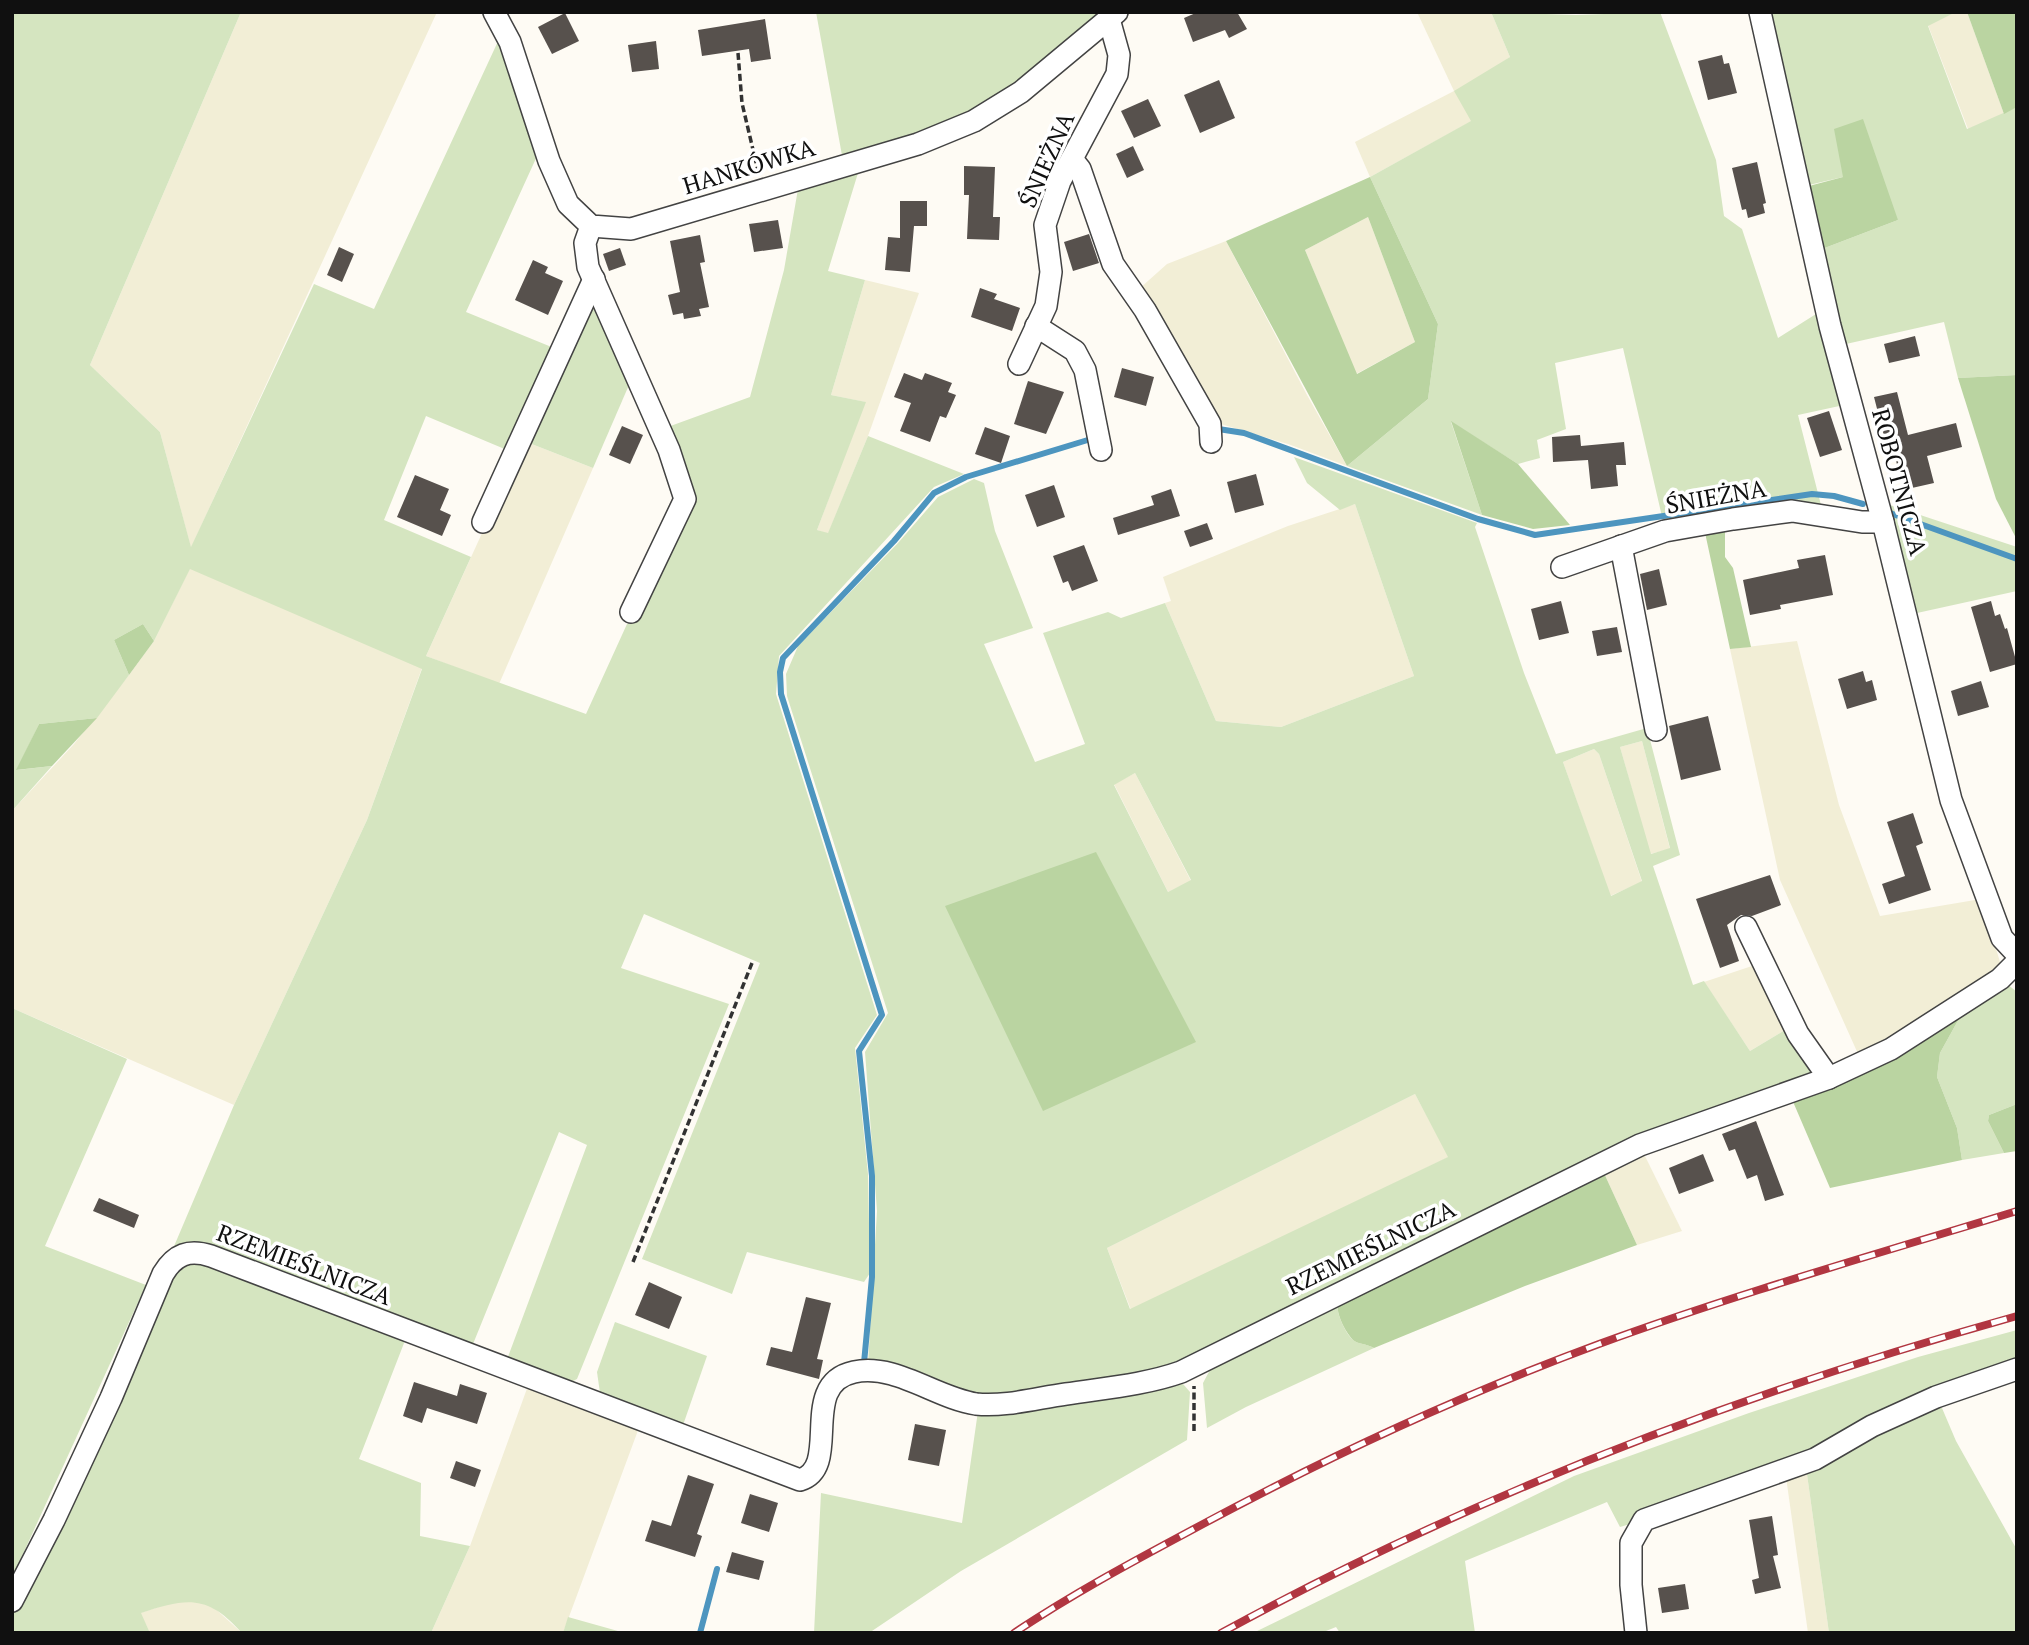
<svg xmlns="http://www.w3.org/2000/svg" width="2029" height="1645" font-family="'PT Serif',serif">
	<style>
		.farmland { fill: #f2eed6 }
		.green { fill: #d5e5c0; fill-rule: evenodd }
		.forest { fill: #bad4a1; fill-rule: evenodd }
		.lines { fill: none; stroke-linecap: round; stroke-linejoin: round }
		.stream { stroke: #4d95bf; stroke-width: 6 }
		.building { fill: #57514d }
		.minor-casing { stroke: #434343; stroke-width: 24 }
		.path { stroke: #323232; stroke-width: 3.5; stroke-dasharray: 7 3.5; stroke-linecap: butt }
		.minor { stroke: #fff; stroke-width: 21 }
		.rail-casing { stroke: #b13641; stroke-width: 8 }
		.rail { stroke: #fff; stroke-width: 5; stroke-dasharray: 16; stroke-linecap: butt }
		.labels { text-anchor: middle; stroke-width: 7; stroke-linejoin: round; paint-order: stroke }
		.street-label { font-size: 24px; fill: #101010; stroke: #fff }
	</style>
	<rect width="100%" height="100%" fill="#fefbf4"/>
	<g class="farmland">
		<polygon points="241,12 437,12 191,548 160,432 90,365"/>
		<polygon points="1417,12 1491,12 1510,57 1491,70 1472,121 1370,177 1355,142 1454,91"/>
		<polygon points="1956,12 1967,12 2004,114 1968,129 1928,25"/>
		<polygon points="1368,217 1415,342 1356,374 1305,250"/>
		<polygon points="1226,241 1307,395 1347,466 1288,444 1214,422 1139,289 1167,264"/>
		<polygon points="865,280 919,293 868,436 828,534 817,530 865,402 831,395"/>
		<polygon points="524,441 593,468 499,684 426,656"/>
		<polygon points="1355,504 1414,676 1281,727 1216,721 1165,603 1171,601 1163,577 1288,526"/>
		<polygon points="190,568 422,668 367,820 234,1105 12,1008 12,811 74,744 129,675 154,641"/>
		<polygon points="1797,641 1839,805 1880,916 1981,899 2000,962 1998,970 1882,1046 1859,1056 1780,880 1730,649"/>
		<polygon points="1642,741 1670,849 1650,854 1620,747"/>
		<polygon points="1594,749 1599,754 1642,882 1610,896 1563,762"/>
		<polygon points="1135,773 1191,881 1168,892 1114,784"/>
		<polygon points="1755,965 1785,1030 1750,1051 1704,982"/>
		<polygon points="1415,1094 1449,1157 1131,1310 1107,1248"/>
		<polygon points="1642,1150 1682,1231 1637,1245 1603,1171"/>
		<polygon points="529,1383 640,1425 563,1633 431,1633 470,1546"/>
		<polygon points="1806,1467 1829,1633 1808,1633 1786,1477"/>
		<polygon points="195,1601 210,1604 242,1633 150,1633 140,1613 174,1602"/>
	</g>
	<g class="green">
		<polygon points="12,12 241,12 90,365 160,432 191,547 314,284 374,309 500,37 538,154 466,312 554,348 507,450 426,416 384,520 471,557 426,656 586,714 627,624 633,623 689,501 665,428 750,397 784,270 798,189 858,173 828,271 865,280 831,395 866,402 817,530 828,533 868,436 964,474 934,487 779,656 776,694 877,1015 855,1048 868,1174 870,1273 864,1282 747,1252 732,1294 642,1259 760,963 644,914 621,968 729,1004 577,1379 569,1383 506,1362 587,1145 559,1132 471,1349 172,1251 234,1105 367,820 422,669 190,569 154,641 143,624 114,640 129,675 97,718 39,724 17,770 52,766 12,811"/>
		<path d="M 816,12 L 1106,12 C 1052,57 1000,103 935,130 C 906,143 874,151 843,161 Z"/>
		<polygon points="1491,12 1576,15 1660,12 1716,160 1724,216 1742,229 1778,338 1816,314 1844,405 1798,415 1822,509 1663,521 1623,348 1555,363 1566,429 1537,440 1540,458 1518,464 1451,422 1482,515 1347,466 1428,399 1438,324 1370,177 1471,121 1454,91 1510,57"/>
		<polygon points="1767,12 1956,12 1928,26 1967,129 2017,107 2017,375 1958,378 1944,322 1846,344 1822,249 1898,220 1843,177 1809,185"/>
		<polygon points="594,295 632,378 593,468 524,441"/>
		<path d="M 1294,457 L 1477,523 L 1475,527 L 1524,673 L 1556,754 L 1647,728 L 1680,855 L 1653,866 L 1693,985 L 1704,981 L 1750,1051 L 1785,1030 L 1814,1076 L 1684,1118 L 1615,1149 L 1158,1374 L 993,1398 L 959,1394 L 868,1364 L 877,1211 L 865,1052 L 888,1013 L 787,696 L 786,674 L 798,646 L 898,543 L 938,497 L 974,479 L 984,483 L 995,531 L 1033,628 L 984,644 L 1035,762 L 1085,744 L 1043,633 L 1108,612 L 1121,618 L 1165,603 L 1216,721 L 1281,727 L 1414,676 L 1355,504 L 1340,510 L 1307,483 ZM 1642,741 L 1670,848 L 1651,854 L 1620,747 ZM 1594,749 L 1599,754 L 1642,881 L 1611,896 L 1563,762 ZM 1135,773 L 1191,880 L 1168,892 L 1114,785 ZM 1415,1094 L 1448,1157 L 1130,1309 L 1107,1248 Z"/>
		<polygon points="1890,505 2017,547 2017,591 1917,613"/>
		<polygon points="2007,984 2017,992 2017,1104 1989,1115 1988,1121 2004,1153 1962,1160 1957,1128 1937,1077 1940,1053 1966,1006"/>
		<polygon points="12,1008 127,1059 45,1246 146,1285 12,1578"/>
		<path d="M 192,1259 L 406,1338 L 359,1459 L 421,1483 L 420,1536 L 470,1546 L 431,1633 L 242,1633 C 207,1594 187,1598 141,1613 L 150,1633 L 12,1633 L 12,1613 L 170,1272 Z"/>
		<path d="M 1338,1305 C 1336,1314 1346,1334 1353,1340 C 1357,1344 1368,1344 1374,1348 L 1246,1407 L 1207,1428 L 1203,1383 L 1211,1368 Z"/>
		<polygon points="615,1322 707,1356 682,1428 600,1393 597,1372"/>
		<polygon points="2017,1330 2017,1364 1819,1450 1637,1522 1620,1527 1607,1502 1465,1561 1475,1633 1340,1633 1336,1627 1321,1633 1253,1633 1574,1476 1749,1413 1918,1357"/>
		<polygon points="1183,1384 1190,1392 1187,1440 961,1571 869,1633 814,1633 821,1493 962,1523 978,1411"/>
		<polygon points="1939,1401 1956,1441 2017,1550 2017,1633 1829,1633 1806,1467"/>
		<polygon points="568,1617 625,1633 563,1633"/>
	</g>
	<g class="forest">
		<polygon points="1967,12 2017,12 2017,107 2004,114"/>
		<polygon points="1863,119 1898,220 1822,249 1809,186 1843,177 1834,129"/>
		<path d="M 1370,177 L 1438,324 L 1428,399 L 1347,466 L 1226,241 ZM 1368,217 L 1415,342 L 1357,374 L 1305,250 Z"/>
		<polygon points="2017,375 2017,540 1996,499 1958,378"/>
		<polygon points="1451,421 1518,464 1570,525 1533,529 1482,515"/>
		<polygon points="1725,524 1725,557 1733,568 1751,647 1730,649 1704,528"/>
		<polygon points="143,624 154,641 129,675 114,640"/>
		<polygon points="97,718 52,766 16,770 39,724"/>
		<polygon points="1096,852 1196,1042 1043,1111 945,906"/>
		<polygon points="1966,1006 1940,1053 1937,1077 1957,1128 1962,1160 1830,1188 1791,1097"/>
		<polygon points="2017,1104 2017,1151 2004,1153 1988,1121 1989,1115"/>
		<path d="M 1603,1171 L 1637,1245 L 1525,1286 L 1374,1348 C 1368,1344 1357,1344 1353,1340 C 1346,1333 1336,1314 1338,1305 Z"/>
	</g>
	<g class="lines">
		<g class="stream">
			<polyline points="1212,428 1244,433 1478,519 1535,535 1812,494 1834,496 1863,504"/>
			<polyline points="1890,513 2017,559"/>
			<polyline points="859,1364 864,1363 872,1277 872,1176 859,1051 882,1015 781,694 780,672 783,658 894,541 934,493 966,477 1091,439"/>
			<polyline points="700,1633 717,1569"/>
		</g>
	</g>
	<g class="building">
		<polygon points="1198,12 1237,12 1247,29 1229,38 1225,30 1193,42 1184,18"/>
		<polygon points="565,13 579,41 552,54 538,27"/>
		<polygon points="765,19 771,59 751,62 749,49 702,56 698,30"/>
		<polygon points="656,41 659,69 632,72 628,45"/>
		<polygon points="1722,55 1724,64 1729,63 1737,93 1708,100 1698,61"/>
		<polygon points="1219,80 1235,118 1200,133 1184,95"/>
		<polygon points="1148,99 1161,126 1134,138 1121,111"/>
		<polygon points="1133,146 1144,170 1127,178 1116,154"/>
		<polygon points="1757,162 1766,203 1763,204 1765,213 1748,218 1746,209 1742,210 1732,168"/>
		<polygon points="964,166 995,167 993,217 1000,217 999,240 967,239 969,195 964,195"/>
		<polygon points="900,201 927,201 927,226 914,226 910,272 885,270 888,237 900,238"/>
		<polygon points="778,220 783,248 754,252 749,224"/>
		<polygon points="1089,234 1099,263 1073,271 1064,242"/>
		<polygon points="700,235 705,262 700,263 709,307 699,309 701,316 684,319 683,313 673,315 668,295 680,292 670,241"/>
		<polygon points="339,247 354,254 342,282 327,275"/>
		<polygon points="620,248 626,265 609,271 603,254"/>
		<polygon points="533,260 548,267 545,273 563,281 548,315 515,300"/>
		<polygon points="980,288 997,294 994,299 1020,308 1012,331 971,317"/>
		<polygon points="1915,336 1920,356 1889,363 1884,344"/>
		<polygon points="1122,368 1154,377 1146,406 1114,397"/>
		<polygon points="904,373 922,380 925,373 952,383 948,392 956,395 946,418 940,416 930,442 900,431 911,403 894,397"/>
		<polygon points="1028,381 1064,392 1046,434 1014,424"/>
		<polygon points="1897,392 1908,435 1956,423 1962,447 1927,456 1934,483 1903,490 1890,435 1884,436 1874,397"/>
		<polygon points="1829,411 1842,450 1820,457 1807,418"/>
		<polygon points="622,426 643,435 630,464 609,455"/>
		<polygon points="985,427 1010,436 1001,463 975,454"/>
		<polygon points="1580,435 1581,446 1624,442 1626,465 1616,465 1618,486 1591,489 1588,460 1553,462 1552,437"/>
		<polygon points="1256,474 1264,505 1235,513 1227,482"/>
		<polygon points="415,475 449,489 440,510 451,515 442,536 397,517"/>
		<polygon points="1054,485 1065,517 1037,527 1025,495"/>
		<polygon points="1171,489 1180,516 1118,535 1113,518 1154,505 1151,496"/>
		<polygon points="1207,523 1213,539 1190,547 1184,531"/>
		<polygon points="1084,545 1098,581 1072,591 1068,581 1063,583 1053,556"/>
		<polygon points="1825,555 1833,595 1780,605 1781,609 1750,615 1743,580 1799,568 1797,560"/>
		<polygon points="1659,569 1667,605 1647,610 1640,574"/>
		<polygon points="1561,601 1569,633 1539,640 1531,609"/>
		<polygon points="1991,601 1995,616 2000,614 2005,629 2007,628 2017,664 1990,672 1971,607"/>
		<polygon points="1617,627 1622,652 1597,656 1592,631"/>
		<polygon points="1863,671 1866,682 1872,680 1877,700 1847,709 1838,679"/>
		<polygon points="1981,681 1989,707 1958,716 1951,691"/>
		<polygon points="1708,716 1721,770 1681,780 1669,726"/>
		<polygon points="1913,813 1923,843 1916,846 1931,890 1889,904 1882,884 1905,876 1887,822"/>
		<polygon points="1770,875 1781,905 1752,916 1741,915 1727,925 1739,961 1720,968 1696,899"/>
		<polygon points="1756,1121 1784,1195 1765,1201 1757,1175 1747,1179 1735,1149 1729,1151 1722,1134"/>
		<polygon points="1703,1154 1714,1181 1679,1194 1669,1168"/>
		<polygon points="99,1198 139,1215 134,1228 93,1211"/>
		<polygon points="649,1282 682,1297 669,1329 635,1315"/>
		<polygon points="806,1297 831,1303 817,1359 823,1360 819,1379 766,1365 771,1347 792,1352"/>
		<polygon points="414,1382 457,1396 460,1384 487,1393 477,1424 427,1408 422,1423 403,1416"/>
		<polygon points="915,1424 946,1430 939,1466 908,1460"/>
		<polygon points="456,1461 481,1470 475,1487 450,1478"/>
		<polygon points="688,1475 714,1484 697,1534 702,1536 695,1557 645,1541 652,1520 671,1526"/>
		<polygon points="750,1494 778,1503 769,1532 741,1523"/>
		<polygon points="1772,1516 1778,1555 1773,1556 1781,1588 1755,1594 1752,1580 1759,1578 1749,1520"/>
		<polygon points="732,1552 764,1561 759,1580 726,1572"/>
		<polygon points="1685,1584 1689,1609 1662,1613 1658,1588"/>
	</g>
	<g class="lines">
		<defs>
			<g id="minor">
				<polyline points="494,12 510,42 549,161 568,204 591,226 631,229 918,144 974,121 1021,92 1117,12"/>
				<polyline points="1760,12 1830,326 1883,522 1951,800 2002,938 2017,954"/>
				<polyline points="1072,159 1080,169 1113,264 1145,310 1210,424 1211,442"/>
				<polyline points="591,226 585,243 588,267 669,450 685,499 631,612"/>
				<polyline points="1036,326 1075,351 1085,370 1101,450"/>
				<polyline points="1019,364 1046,306 1051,272 1045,225 1060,181 1117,74 1119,55 1109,19"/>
				<polyline points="483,522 594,279"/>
				<polyline points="1621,546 1656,730"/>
				<polyline points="1562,567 1665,531 1733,519 1792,511 1862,522 1883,522"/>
				<polyline points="1746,927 1798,1034 1829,1078"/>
				<path d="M 12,1601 L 54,1520 L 111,1398 L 163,1274 C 175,1254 189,1249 211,1256 L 800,1480 C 843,1467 797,1384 854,1372 C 895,1363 936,1398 976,1404 C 1005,1407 1037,1398 1066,1394 C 1104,1388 1144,1385 1181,1372 L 1640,1145 L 1829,1078 L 1891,1049 L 2000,979 L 2017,962"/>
				<polyline points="1636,1633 1631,1585 1631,1543 1644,1520 1815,1459 1872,1426 1936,1397 2017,1369"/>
			</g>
		</defs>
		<use href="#minor" class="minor-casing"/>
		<g class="path">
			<polyline points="738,53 742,103 758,171"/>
			<polyline points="633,1262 752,963"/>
			<polyline points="1194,1431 1194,1386"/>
		</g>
		<use href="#minor" class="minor"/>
		<defs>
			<g id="rail">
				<path d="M 1014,1633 C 1071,1595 1130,1563 1190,1531 C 1321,1460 1458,1396 1599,1344 C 1736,1294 1877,1254 2017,1211"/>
				<path d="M 1221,1633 C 1473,1495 1741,1393 2017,1316"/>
			</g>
		</defs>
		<use href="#rail" class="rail-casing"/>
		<use href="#rail" class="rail"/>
	</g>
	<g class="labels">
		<g class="street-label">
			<text transform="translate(1047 160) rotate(-66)" y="8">ŚNIEŻNA</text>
			<text transform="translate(749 167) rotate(-17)" y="8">HANKÓWKA</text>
			<text transform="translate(1899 482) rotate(75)" y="8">ROBOTNICZA</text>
			<text transform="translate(1716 497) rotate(-10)" y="8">ŚNIEŻNA</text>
			<text transform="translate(1371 1248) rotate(-26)" y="8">RZEMIEŚLNICZA</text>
			<text transform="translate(304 1265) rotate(21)" y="8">RZEMIEŚLNICZA</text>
		</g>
	</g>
	<rect width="2029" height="1645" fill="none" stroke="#101010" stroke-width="28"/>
</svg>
